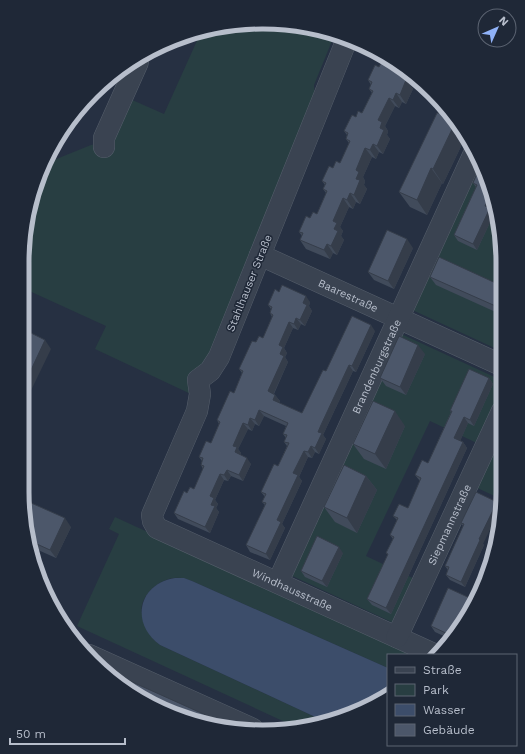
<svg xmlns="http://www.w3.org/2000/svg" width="525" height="754" font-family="'Work Sans',sans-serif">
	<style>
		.green { fill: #283e42 }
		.water { fill: #3c4d6a }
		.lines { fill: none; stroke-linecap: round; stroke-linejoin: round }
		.minor-casing { stroke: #555e6b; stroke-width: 22 }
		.minor { stroke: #3a4351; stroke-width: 21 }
		.wall { fill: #414b5b }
		.shaded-wall { fill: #353d4a }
		.building { fill: #4c576a; stroke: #353d4a }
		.labels { text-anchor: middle; stroke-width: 3; stroke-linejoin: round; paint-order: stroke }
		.street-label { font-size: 11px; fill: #b7becb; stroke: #1f2837 }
		.rim { fill: none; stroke: #b7becb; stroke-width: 5 }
	</style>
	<rect width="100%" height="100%" fill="#263042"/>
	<g class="green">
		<polygon points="263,22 334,36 314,85 315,102 210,359 190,373 192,380 193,395 95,349 106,326 25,289 27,216 44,164 91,145 112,141 130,99 164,114 200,34"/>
		<polygon points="478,155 498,216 501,351 408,308"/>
		<polygon points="397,332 501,380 501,400 481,445 430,421 366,556 419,581 398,625 288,574"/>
		<polygon points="502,424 503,491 501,499 473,486"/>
		<path d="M 115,517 L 415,655 L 388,655 L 388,668 L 192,581 C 186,579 181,577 174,578 C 159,579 138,597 142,614 C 142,618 145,622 146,625 C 151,636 151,638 160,645 L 326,722 L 309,727 L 298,728 L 77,626 L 119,534 L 109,529 Z"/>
	</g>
	<path class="water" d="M 175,578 L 184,578 L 192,581 L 388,668 L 388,694 L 369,707 L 326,722 L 160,645 C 130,623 138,584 175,578 Z"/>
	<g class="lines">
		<defs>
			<g id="minor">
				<path id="s1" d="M 347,39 L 219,357 L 210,371 L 198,380 L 200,394 L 197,411 L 152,515 L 153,521 L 157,528 L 436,655"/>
				<polyline points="104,147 104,138 138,62"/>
				<path id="s2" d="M 260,255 L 501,365"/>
				<path id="s3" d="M 278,582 L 475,151"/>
				<path id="s4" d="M 397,637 L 502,411"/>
				<polyline points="89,655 253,729"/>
			</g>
		</defs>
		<use href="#minor" class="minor-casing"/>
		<use href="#minor" class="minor"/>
	</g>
	<g class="wall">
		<polygon points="386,61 409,77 412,80 410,85 413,89 406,104 402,102 399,108 395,106 385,126 388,131 387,135 390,139 383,154 379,152 376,159 372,157 363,177 365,181 364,185 367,189 360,204 356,202 353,209 349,207 340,227 343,231 341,236 344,240 337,255 333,253 330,259 306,249 300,240 302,236 299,232 310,218 317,214 326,193 323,189 325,185 322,181 333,168 340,163 349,143 346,139 347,135 344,131 356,117 362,113 372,93 369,89 371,85 368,80 379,67 386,62"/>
		<polygon points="442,106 465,138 443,184 442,183 427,215 410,207 399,192"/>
		<polygon points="481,164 494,203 491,210 494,214 477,250 458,241 454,235 476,187 473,183"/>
		<polygon points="413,248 394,289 374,280 368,272"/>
		<polygon points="430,277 500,285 500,314 436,285"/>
		<polygon points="279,292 310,302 309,306 312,311 305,326 301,324 298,330 293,328 284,348 287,353 285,357 288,362 274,394 275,395 280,401 279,403 302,413 326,371 375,331 356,372 353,371 323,435 326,439 319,454 315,452 312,458 308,457 299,477 302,481 282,524 285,528 270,560 250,552 246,545 265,505 262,502 265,497 261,492 278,466 287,446 284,442 286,438 283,434 286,426 264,416 259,426 255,424 252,431 248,429 238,449 241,453 240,455 251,464 243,481 231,476 228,481 224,480 215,500 218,504 216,508 219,512 210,533 178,519 174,513 187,493 194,489 203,469 201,465 202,461 199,457 211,443 219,424 217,420 234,393 242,373 239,369 256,342 263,338 272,317 270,313 271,309 268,305"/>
		<polygon points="425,354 406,395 386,386 380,378"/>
		<polygon points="489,378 493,384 474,426 468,423 460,441 463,442 467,448 391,614 372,605 367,599 388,555 386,553 393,539 390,535 397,520 393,516 408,508 420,481 415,475 428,463 451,412 450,411"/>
		<polygon points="405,426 386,469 364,459 353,444"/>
		<polygon points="366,476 377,490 357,533 335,522 324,507"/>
		<polygon points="476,492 483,544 484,545 465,587 450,580 446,575 448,570 445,566 463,526 461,523"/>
		<polygon points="25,512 71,527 56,558 29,546"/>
		<polygon points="343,553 327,587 305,577 301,571"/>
		<polygon points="472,599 473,601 448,638 435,632 431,626"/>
	</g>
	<g class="shaded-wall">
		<polygon points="403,73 409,77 412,80 410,85 413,89 406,104 400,95"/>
		<polygon points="396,93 402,102 399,108 393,100"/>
		<polygon points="389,98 395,106 385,126 388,131 387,135 390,139 383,154 377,146 380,128 378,120"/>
		<polygon points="455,123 465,138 443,184 433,169"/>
		<polygon points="373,144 379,152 376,159 370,150"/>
		<polygon points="365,148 372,157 363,177 365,181 364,185 367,189 360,204 354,195 356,179 356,170"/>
		<polygon points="431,168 442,183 427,215 417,200"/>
		<polygon points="350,193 356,202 353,209 347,200"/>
		<polygon points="491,194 494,203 491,210 494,214 477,250 473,244 485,206"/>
		<polygon points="343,198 349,207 340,227 343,231 341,236 344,240 337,255 331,246 334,229 333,221"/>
		<polygon points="407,239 413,248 394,289 388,281"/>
		<polygon points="327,244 333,253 330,259 324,250"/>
		<polygon points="306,296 310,302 309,306 312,311 305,326 300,320 303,303"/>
		<polygon points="296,318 301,324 298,330 294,324"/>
		<polygon points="289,322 293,328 284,348 287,353 285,357 288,362 272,397 268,391 280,354 279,345"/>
		<polygon points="371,325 375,331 356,372 352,366"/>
		<polygon points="45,340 51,349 23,407 24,385"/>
		<polygon points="418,345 425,354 406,395 400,387"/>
		<polygon points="349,365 353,371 323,435 326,439 319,454 315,448 318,432"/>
		<polygon points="489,378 493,384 474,426 470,420"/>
		<polygon points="275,395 280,401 277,406 273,400"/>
		<polygon points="259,410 264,416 259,426 255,420"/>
		<polygon points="395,411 405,426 386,469 375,454"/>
		<polygon points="464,417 468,423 459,444 454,438"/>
		<polygon points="250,418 255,424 252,431 248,425"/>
		<polygon points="243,423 248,429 238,449 241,453 239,458 235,452 233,446"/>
		<polygon points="23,435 25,438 23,443"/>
		<polygon points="463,442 467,448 391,614 386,608"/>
		<polygon points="311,446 315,452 312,458 308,452"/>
		<polygon points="304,451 308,457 299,477 302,481 282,524 285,528 270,560 266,554 277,520 293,473"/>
		<polygon points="247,458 251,464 243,481 239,475"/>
		<polygon points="227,470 231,476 228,481 224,475"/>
		<polygon points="220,474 224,480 215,500 218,504 216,508 219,512 210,533 205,527 211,505 210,496"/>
		<polygon points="366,476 377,490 357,533 347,518"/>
		<polygon points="497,502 500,506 499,511 483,544 484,545 465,587 461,582 479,539"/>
		<polygon points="65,518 71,527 56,558 50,550"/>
		<polygon points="339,547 343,553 327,587 322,581"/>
	</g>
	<g class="building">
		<polygon points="382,61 386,62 386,61 404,74 402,78 406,80 400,95 396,93 393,100 389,98 378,120 382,122 380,128 384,130 377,146 373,144 370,150 365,148 356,170 359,172 356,179 360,180 354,195 350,193 347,200 343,198 333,221 337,223 334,229 338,231 331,246 327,244 324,250 300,240 303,233 299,232 306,216 310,218 313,212 317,214 327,191 323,189 326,183 322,181 329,166 333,168 336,161 340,163 350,141 346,139 348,133 344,131 352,115 356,117 358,111 362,113 373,91 369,89 372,82 368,80 375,65 379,67"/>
		<polygon points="442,106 455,123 433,169 431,168 417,200 399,192 437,113 439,113"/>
		<polygon points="481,164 491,194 485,206 490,208 473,244 454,235 477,185 473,183"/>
		<polygon points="387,230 407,239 388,281 368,272"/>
		<polygon points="439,257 500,285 500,308 430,277"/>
		<polygon points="282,285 306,296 303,303 307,305 300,320 296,318 294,324 289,322 279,345 283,347 280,354 284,356 268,391 275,395 273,400 302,413 323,370 326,371 352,316 371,325 352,366 349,365 321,425 318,432 322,433 315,448 311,446 308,452 304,451 293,473 298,475 277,520 281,522 266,554 246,545 266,503 262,502 266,494 261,492 274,464 278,466 289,443 284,442 287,435 283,434 288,423 259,410 255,420 250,418 248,425 243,423 233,446 237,447 235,452 247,458 239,475 227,470 224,475 220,474 210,496 214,498 211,505 215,506 205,527 174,513 184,491 187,493 190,487 194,489 204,466 201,465 203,458 199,457 206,441 211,443 220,422 217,420 230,391 234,393 243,371 239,369 252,341 256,342 259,336 263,338 273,315 270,313 272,307 268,305 275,289 279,292"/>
		<polygon points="25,330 45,340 24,385"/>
		<polygon points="399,336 418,345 400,387 380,378"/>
		<polygon points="469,369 489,378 470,420 464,417 454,438 463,442 386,608 367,599 388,554 386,553 394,537 390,535 398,518 393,516 399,504 408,508 421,478 415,475 422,460 428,463 452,411 450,411"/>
		<polygon points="373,401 395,411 375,454 353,444"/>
		<polygon points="344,465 366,476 347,518 324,507"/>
		<polygon points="476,492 497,502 479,539 480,540 461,582 446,575 449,567 445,566 464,524 461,523"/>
		<polygon points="29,502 65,518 50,550 28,540 25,512"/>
		<polygon points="317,536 339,547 322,581 301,571"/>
		<polygon points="448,588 472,599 468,609 450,635 431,626"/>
		<polygon points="99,667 239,730 231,730 170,714 104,672"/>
	</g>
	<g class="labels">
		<g class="street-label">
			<text transform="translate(249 283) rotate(-68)" y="4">Stahlhauser Straße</text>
			<text dy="4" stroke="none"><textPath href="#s2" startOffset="97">Baarestraße</textPath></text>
			<text dy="4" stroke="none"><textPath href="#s3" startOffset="237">Brandenburgstraße</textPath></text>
			<text dy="4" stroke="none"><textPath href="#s4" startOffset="124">Siepmannstraße</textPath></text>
			<text dy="4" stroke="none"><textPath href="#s1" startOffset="682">Windhausstraße</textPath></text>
		</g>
	</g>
	<path d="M0 0H525V754H0ZM262 29H263A233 233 0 0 1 496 262V492A233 233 0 0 1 263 725H262A233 233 0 0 1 29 492V262A233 233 0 0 1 262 29Z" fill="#1f2837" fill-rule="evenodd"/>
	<path class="rim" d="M262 29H263A233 233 0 0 1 496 262V492A233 233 0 0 1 263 725H262A233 233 0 0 1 29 492V262A233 233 0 0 1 262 29Z"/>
	<rect x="387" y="654" width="130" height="92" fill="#1f2837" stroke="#5c6472"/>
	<rect x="395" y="667" width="20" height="6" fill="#3a4351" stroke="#5c6472"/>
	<text x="423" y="674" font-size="12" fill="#b7becb">Straße</text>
	<rect x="395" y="684" width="20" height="12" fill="#283e42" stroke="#5c6472"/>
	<text x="423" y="694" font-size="12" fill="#b7becb">Park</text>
	<rect x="395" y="704" width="20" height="12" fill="#3c4d6a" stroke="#5c6472"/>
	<text x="423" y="714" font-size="12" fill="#b7becb">Wasser</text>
	<rect x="395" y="724" width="20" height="12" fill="#4c576a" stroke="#5c6472"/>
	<text x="423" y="734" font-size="12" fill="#b7becb">Gebäude</text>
	<g transform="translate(497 28) rotate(45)"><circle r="19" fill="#1f2837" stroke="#5c6472"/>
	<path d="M0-3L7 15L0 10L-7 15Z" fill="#90b2f8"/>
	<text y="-6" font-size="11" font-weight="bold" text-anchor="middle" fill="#b7becb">N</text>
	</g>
	<path d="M10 738v6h115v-6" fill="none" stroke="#b7becb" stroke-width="2"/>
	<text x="16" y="738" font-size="12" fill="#b7becb" stroke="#1f2837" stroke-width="3" paint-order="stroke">50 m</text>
</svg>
